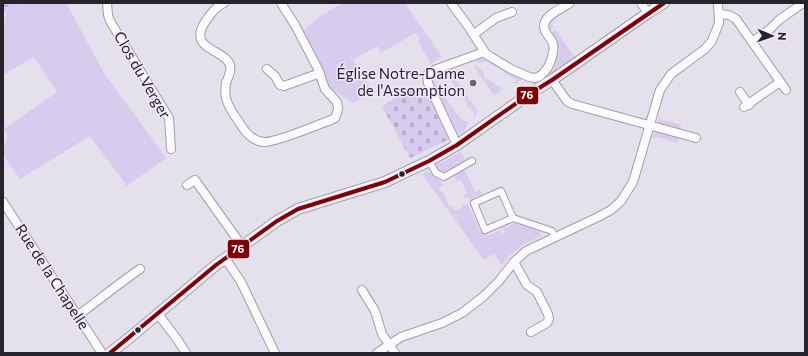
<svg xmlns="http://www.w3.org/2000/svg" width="808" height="356" font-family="Commissioner,sans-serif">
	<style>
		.green { fill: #d8ccee }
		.forest { fill: url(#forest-firs) }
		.cemetery { fill: url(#cemetery-stones) }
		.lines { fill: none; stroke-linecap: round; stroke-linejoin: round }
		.pedestrian-casing { stroke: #a29fa8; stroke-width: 8 }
		.minor-casing { stroke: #a29fa8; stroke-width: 10 }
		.tertiary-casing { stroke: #a29fa8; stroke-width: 12 }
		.pedestrian { stroke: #fbfafc; stroke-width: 6 }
		.minor { stroke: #fbfafc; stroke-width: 8 }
		.tertiary { stroke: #fbfafc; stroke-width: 10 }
		.bus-1-casing { stroke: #f1e8ff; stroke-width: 7 }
		.bus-1 { stroke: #800000; stroke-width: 4 }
		.poi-dot { fill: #68656f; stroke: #f1e8ff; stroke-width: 1.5 }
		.bus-dot { fill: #26232c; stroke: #f1e8ff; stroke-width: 1.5 }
		.labels { text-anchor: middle; stroke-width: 3; stroke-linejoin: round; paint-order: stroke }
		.poi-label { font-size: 15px; fill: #26232c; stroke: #f1e8ff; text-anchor: end }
		.street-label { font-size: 15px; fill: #26232c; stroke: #f1e8ff }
		.line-badge { stroke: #f1e8ff; stroke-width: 1.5 }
		.badge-label { font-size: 11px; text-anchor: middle; font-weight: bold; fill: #fff }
	</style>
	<defs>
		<pattern id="forest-firs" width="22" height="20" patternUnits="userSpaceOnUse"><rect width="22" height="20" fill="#d8ccee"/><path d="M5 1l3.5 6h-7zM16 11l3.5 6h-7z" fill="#b9afcc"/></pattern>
		<pattern id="cemetery-stones" width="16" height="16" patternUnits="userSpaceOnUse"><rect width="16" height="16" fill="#d8ccee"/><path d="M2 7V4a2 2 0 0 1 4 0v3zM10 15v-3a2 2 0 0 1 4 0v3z" fill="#b9afcc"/></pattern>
	</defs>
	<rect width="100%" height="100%" fill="#e4e0ec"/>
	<g class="green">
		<polygon points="21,3 66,3 104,73 166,158 127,186 90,136 20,179 3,155 3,148 8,137 4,129 57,92 34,57 3,75 3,28 6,13"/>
		<polygon points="342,3 405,3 442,57 431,64 418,41 420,39 415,33 381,53 377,46 353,60 372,91 353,103 333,90 328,84 323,69 316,57 303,31 318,18"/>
		<polygon points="574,3 576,3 550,22 575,58 554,73 551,74 549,71 550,68 554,69 560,49 557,48 557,41 552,33 555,30 553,27 550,30 548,23"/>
		<polygon points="481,56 523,78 517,83 511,83 516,82 516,79 513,79 513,77 510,77 509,75 507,75 506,73 504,73 503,71 501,71 500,69 498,69 497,67 494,67 493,65 491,65 490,63 488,63 487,61 480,63 477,61 476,58"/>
		<polygon points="476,66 483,70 485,79 487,79 488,80 490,80 491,82 494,82 494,85 497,84 497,86 500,86 500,89 504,88 494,95 474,67"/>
		<polygon points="449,71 478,111 473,119 474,112 471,111 472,109 469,108 467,105 467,103 465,102 466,99 463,99 464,97 461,96 462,94 459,93 459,91 457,90 457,88 455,87 455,85 453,84 453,83 446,73"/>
		<polygon points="434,78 433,80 435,81 435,84 437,84 437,87 439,88 439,90 441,91 441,92 444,93 443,96 446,96 445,99 448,100 447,102 452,106 452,108 455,109 454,111 456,112 456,114 459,115 458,117 461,118 461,120 468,122 465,130 457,135 432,79"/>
		<polygon points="659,117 662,120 681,125 680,131 660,125 658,121"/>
		<polygon points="658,131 678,136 677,143 657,137 653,138 654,134"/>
		<polygon points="461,152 466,161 452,170 442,174 437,172 434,166"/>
		<polygon points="464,168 475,192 480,190 482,194 473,198 472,200 462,196 467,193 461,180 457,182 454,175"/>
		<polygon points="427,171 444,179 441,182 443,185 439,187 441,192 443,192 450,207 453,206 455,211 462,208 461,205 463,204 469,206 480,231 490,235 500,230 502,234 505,232 503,228 513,224 514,222 539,231 541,236 523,245 509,256 502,265 494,254 484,260 422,174"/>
	</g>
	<polygon class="forest" points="3,3 21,3 6,13 3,10"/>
	<polygon class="cemetery" points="425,86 448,136 448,140 410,158 382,106 391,101 402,92"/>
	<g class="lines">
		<defs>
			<g id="pedestrian">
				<polyline points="429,161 436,173 444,177 472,161"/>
				<polyline points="513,218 501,191 474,203 485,230 513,218 552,231 555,237"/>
			</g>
			<g id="minor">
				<polyline points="107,3 108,15 110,21 169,118 171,149"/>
				<path d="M 224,3 C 215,7 211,14 205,22 C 187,50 225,49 230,65 C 232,71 228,77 226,83 C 225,88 225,93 226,98 C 228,107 234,115 239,122 C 245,132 252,141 264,142 C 275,143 317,125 331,120 L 335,118 L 337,113 L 338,108 L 337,102 L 325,89 L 318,69 L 295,25 L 281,3"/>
				<path d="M 451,3 L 468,26 L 486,54 L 511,69 L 529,77 L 535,78 C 539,77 543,74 545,71 C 550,66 555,51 553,44 C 551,36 541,32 545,22 C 548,14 562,8 570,3"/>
				<polyline points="641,3 648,13"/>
				<polyline points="720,14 729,15 736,19 786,90"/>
				<polyline points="474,34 496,18 512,12"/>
				<polyline points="752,42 769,30 779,20 803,3"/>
				<polyline points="267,69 275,76 280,85 284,86 320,73"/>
				<polyline points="552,80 567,101 572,104 696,138"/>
				<polyline points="740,92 749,105"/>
				<polyline points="744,107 780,82"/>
				<polyline points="457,145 428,83 427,75 434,70 484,52"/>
				<polyline points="187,185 195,180 242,246"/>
				<polyline points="3,202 102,353"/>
				<polyline points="225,258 241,282 275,353"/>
				<polyline points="514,262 527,285 537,292 548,314 549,319 547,323 531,332"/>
				<polyline points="362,290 375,311 382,334 395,353"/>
				<polyline points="158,314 177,339 186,353"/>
				<path d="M 77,316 C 98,301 118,284 140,269"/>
				<polyline points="377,353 401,337 442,323 462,313 484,296 499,281 514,262 526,251 598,217 611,210 621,201 633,182 660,90 671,74 705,49 712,41 719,23 718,3"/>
			</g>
			<polyline id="tertiary" points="110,353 128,339 216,265 277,221 298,209 385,182 429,161 457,145 528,95 552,80 648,13 664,3"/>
		</defs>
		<use href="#pedestrian" class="pedestrian-casing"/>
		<use href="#minor" class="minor-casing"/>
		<use href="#tertiary" class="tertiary-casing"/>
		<use href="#pedestrian" class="pedestrian"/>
		<use href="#minor" class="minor"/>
		<use href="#tertiary" class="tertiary"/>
		<defs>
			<polyline id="bus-1" points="110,353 216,265 277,221 298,209 385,182 429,161 457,145 528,95 552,80 664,3"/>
		</defs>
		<use href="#bus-1" class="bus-1-casing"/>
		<use href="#bus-1" class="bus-1"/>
	</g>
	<circle class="poi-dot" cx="473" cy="83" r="4"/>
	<g class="bus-dot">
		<circle cx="402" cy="174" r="3.5"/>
		<circle cx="138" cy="330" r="3.5"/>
	</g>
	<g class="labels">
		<g class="poi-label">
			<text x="465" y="79">Église Notre-Dame<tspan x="465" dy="17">de l'Assomption</tspan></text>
		</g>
		<g class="street-label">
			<text transform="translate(142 75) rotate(60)" y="5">Clos du Verger</text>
			<text transform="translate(52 277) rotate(57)" y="5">Rue de la Chapelle</text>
		</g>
	</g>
	<g class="line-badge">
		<rect x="516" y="86" width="23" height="19" rx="4" fill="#800000"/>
		<rect x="227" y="239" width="23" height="20" rx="4" fill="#800000"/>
	</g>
	<g class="badge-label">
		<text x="527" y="99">76</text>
		<text x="238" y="253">76</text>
	</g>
	<rect width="808" height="356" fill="none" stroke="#26232c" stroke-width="8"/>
	<g transform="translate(772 36) rotate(92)" stroke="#f1e8ff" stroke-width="3" paint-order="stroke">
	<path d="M0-3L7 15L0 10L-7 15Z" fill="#26232c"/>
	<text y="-6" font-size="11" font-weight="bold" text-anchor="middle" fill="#26232c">N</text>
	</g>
</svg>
